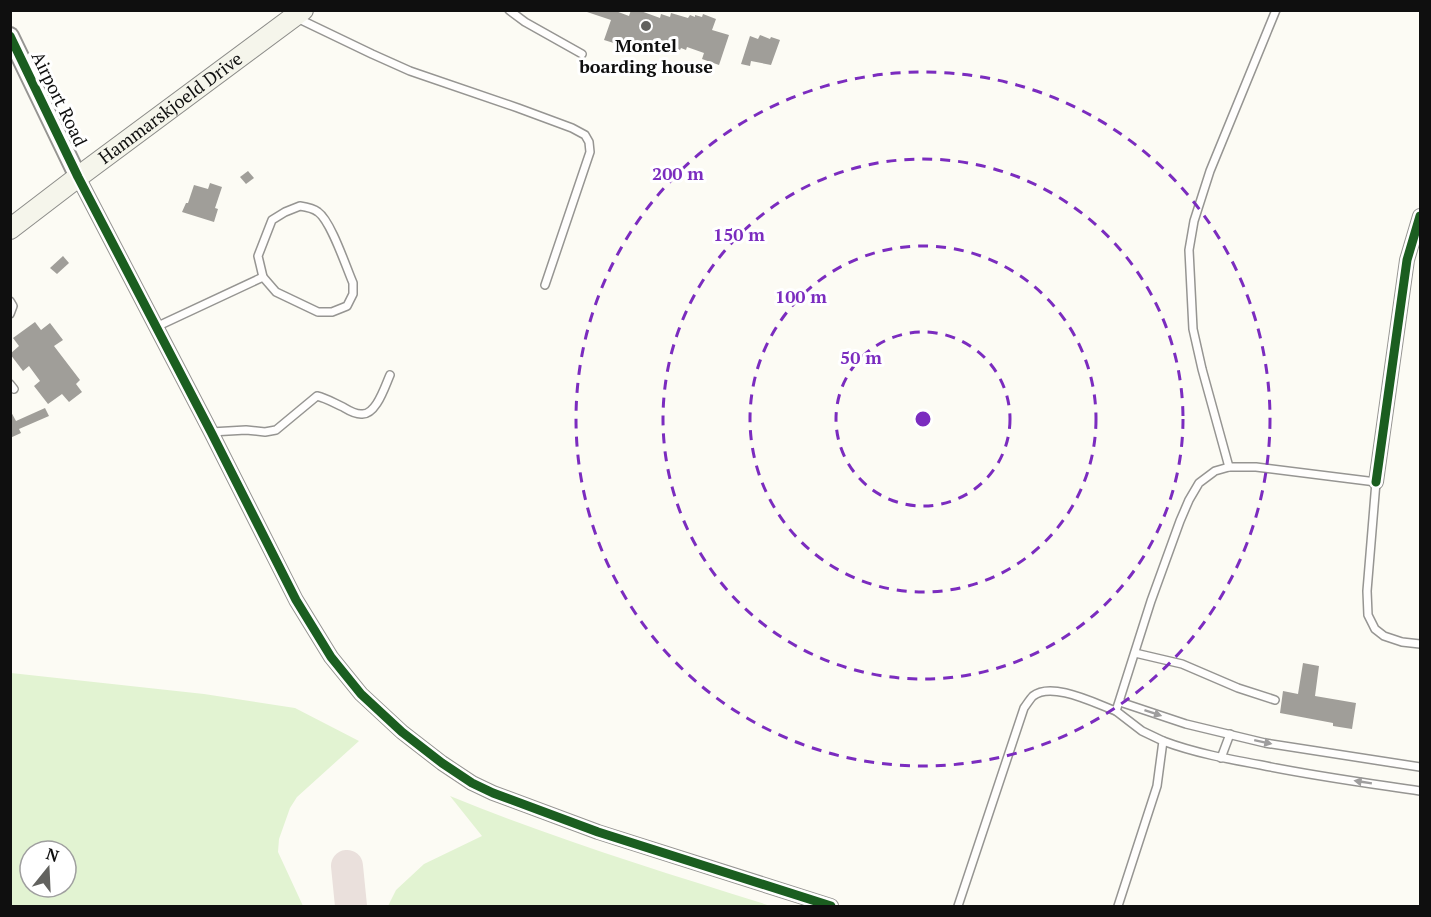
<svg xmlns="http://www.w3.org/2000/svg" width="1431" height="917" font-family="'PT Serif',serif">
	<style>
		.green { fill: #e2f3d2; fill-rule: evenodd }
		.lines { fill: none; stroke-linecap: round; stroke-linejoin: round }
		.taxiway { stroke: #eae0dc; stroke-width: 32 }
		.building { fill: #a09e99 }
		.service-casing { stroke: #969592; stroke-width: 10 }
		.minor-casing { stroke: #969592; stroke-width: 16 }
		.tertiary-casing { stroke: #969592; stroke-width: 20 }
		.secondary-casing { stroke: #8c8c89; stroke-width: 22 }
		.service { stroke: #fffefd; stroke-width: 7 }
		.minor { stroke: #fffefd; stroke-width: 14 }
		.tertiary { stroke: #fffefd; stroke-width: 16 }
		.secondary { stroke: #f5f5eb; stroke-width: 20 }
		.cycleway-casing { stroke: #fff; stroke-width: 13 }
		.cycleway { stroke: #1b5e20; stroke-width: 9 }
		.oneway { fill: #9f9e9e }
		.ring { fill: none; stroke: #7b2cbf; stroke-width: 3; stroke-dasharray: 10 8 }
		.poi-dot { fill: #62625f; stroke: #fff; stroke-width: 2 }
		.labels { text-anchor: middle; stroke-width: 6; stroke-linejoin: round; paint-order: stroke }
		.poi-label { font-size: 18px; font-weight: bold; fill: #0f0f0f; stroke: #fff }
		.street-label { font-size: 18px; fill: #0f0f0f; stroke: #fff }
		.centre { fill: #7b2cbf; stroke: #fff; stroke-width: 3 }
		.ring-label { font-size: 18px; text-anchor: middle; font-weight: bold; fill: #7b2cbf; stroke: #fff; stroke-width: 6; stroke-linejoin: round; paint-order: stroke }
	</style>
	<rect width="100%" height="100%" fill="#fcfbf4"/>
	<g class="green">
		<path d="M 11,673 L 204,694 L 295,708 L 359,741 L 297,797 L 290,808 L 279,839 L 278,852 L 303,906 L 11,906 ZM 30,851 L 66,851 L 66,887 L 30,887 Z"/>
		<path d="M 450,796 C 555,839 663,872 771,906 L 388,906 L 396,890 L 424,864 L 482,836 Z"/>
	</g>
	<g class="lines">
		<polyline class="taxiway" points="347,866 351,906"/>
	</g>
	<g class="building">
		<polygon points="588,10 613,10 629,16 631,10 638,10 660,18 661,14 670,17 671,13 688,18 690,15 695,17 695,15 702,17 703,14 716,19 712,30 729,35 719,65 702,59 704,53 687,47 686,50 681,48 680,50 674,48 674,50 667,48 666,50 648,44 647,46 641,44 640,46 619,39 617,44 604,40 611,20 587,12"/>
		<polygon points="760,35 770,39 771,37 780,40 771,65 751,61 750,66 741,64 750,36 758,39"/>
		<polygon points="248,171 254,178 246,184 240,177"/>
		<polygon points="210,183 222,187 215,208 218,209 214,222 182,212 186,203 188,203 194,185 208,189"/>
		<polygon points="63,256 69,263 57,274 50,268"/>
		<polygon points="35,322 41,330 50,323 63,340 54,346 80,380 76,384 82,392 69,402 62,394 48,404 34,386 40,381 29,366 23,371 10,354 19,346 13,338"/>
		<polygon points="45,408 49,416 19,429 21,433 10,438 10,410 16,421"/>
		<polygon points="1303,663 1319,666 1315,696 1356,703 1352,729 1333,726 1333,723 1280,713 1283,691 1298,694"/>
	</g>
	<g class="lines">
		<defs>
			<g id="service">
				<polyline points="509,10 525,22 582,54"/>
				<polyline points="297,18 372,54 410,71 518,108 572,128 585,135 589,142 590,152 545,285"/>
				<path d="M 300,206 C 307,207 313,208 318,212 C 331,221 346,267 353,283 L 353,294 L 347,306 L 332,312 L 318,312 L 276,292 L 263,277 L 258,256 L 272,220 L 285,212 Z"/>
				<polyline points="10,301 13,306 10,314"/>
				<polyline points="156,327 263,277"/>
				<polyline points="10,384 14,389"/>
				<path d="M 211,432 L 246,430 L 265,432 L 276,430 L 317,396 C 326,398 334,403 343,407 C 348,410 354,414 361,414 C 376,416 385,386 390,375"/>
				<polyline points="1229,467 1202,369 1193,329 1189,250 1194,221 1210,171 1276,10"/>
				<polyline points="1135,653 1182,664 1238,688 1275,700"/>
				<polyline points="1120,702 1186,724 1265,743 1420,767"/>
				<polyline points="1116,711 1142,731 1163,741 1157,786 1118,906"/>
				<path d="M 1163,741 C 1195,753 1228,759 1261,765 C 1314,776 1367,783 1420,791"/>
				<polyline points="1221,758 1230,734"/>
				<path d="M 958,906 L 1024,708 C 1027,704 1030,699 1033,696 C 1052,681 1096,704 1116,711 L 1151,601 L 1180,521 L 1189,500 L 1199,483 L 1215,471 L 1229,467 L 1256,467 L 1376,482 L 1367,591 L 1368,615 L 1375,629 L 1384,636 L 1402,642 L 1420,644"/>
			</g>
			<g id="minor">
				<polyline points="78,177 211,432 296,600 331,657 361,694 402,732 442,763 472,783 493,793 598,832 831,906"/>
				<polyline points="1376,482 1407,260 1420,216"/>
			</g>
			<polyline id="tertiary" points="10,36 78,177"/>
			<g id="secondary">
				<path id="s1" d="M 10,229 L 78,177 L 303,10"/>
			</g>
		</defs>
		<use href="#service" class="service-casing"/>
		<use href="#minor" class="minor-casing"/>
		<use href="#tertiary" class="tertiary-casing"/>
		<use href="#secondary" class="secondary-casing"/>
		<use href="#service" class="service"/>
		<use href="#minor" class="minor"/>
		<use href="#tertiary" class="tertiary"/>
		<use href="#secondary" class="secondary"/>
		<defs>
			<g id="cycleway">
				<polyline points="10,36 78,177 211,432 296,600 331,657 361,694 402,732 442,763 472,783 493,793 598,832 831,906"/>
				<polyline points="1376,482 1407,260 1420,216"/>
			</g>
		</defs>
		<use href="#cycleway" class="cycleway-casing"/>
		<use href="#cycleway" class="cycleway"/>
	</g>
	<defs><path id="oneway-solid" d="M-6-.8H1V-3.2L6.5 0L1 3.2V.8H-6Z" transform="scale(1.5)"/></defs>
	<g class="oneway">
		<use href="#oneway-solid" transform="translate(1153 713) rotate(18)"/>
		<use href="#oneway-solid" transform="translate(1263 742) rotate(12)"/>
		<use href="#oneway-solid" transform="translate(1363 782) rotate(-171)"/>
	</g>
	<g class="ring">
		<circle cx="923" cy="419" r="87"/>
		<circle cx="923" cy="419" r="173"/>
		<circle cx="923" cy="419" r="260"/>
		<circle cx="923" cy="419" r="347"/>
	</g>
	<circle class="poi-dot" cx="646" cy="26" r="6"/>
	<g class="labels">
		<g class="poi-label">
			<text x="646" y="52">Montel<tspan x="646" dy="21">boarding house</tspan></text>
		</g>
		<g class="street-label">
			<text transform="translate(59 99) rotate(64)" y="6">Airport Road</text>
			<text dy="6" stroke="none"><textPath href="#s1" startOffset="201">Hammarskjoeld Drive</textPath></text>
		</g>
	</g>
	<circle cx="923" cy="419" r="9" class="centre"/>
	<g class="ring-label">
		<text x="678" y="180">200 m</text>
		<text x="739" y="241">150 m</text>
		<text x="801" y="303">100 m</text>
		<text x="861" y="364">50 m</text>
	</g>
	<rect width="1431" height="917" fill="none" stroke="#0f0f0f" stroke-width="24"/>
	<g transform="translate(48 869) rotate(18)"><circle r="28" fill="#ffffff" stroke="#9f9f9f" stroke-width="1.5"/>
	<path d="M0-4.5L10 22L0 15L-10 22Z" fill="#62625f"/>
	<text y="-9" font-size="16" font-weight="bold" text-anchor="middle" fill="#0f0f0f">N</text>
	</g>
</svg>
